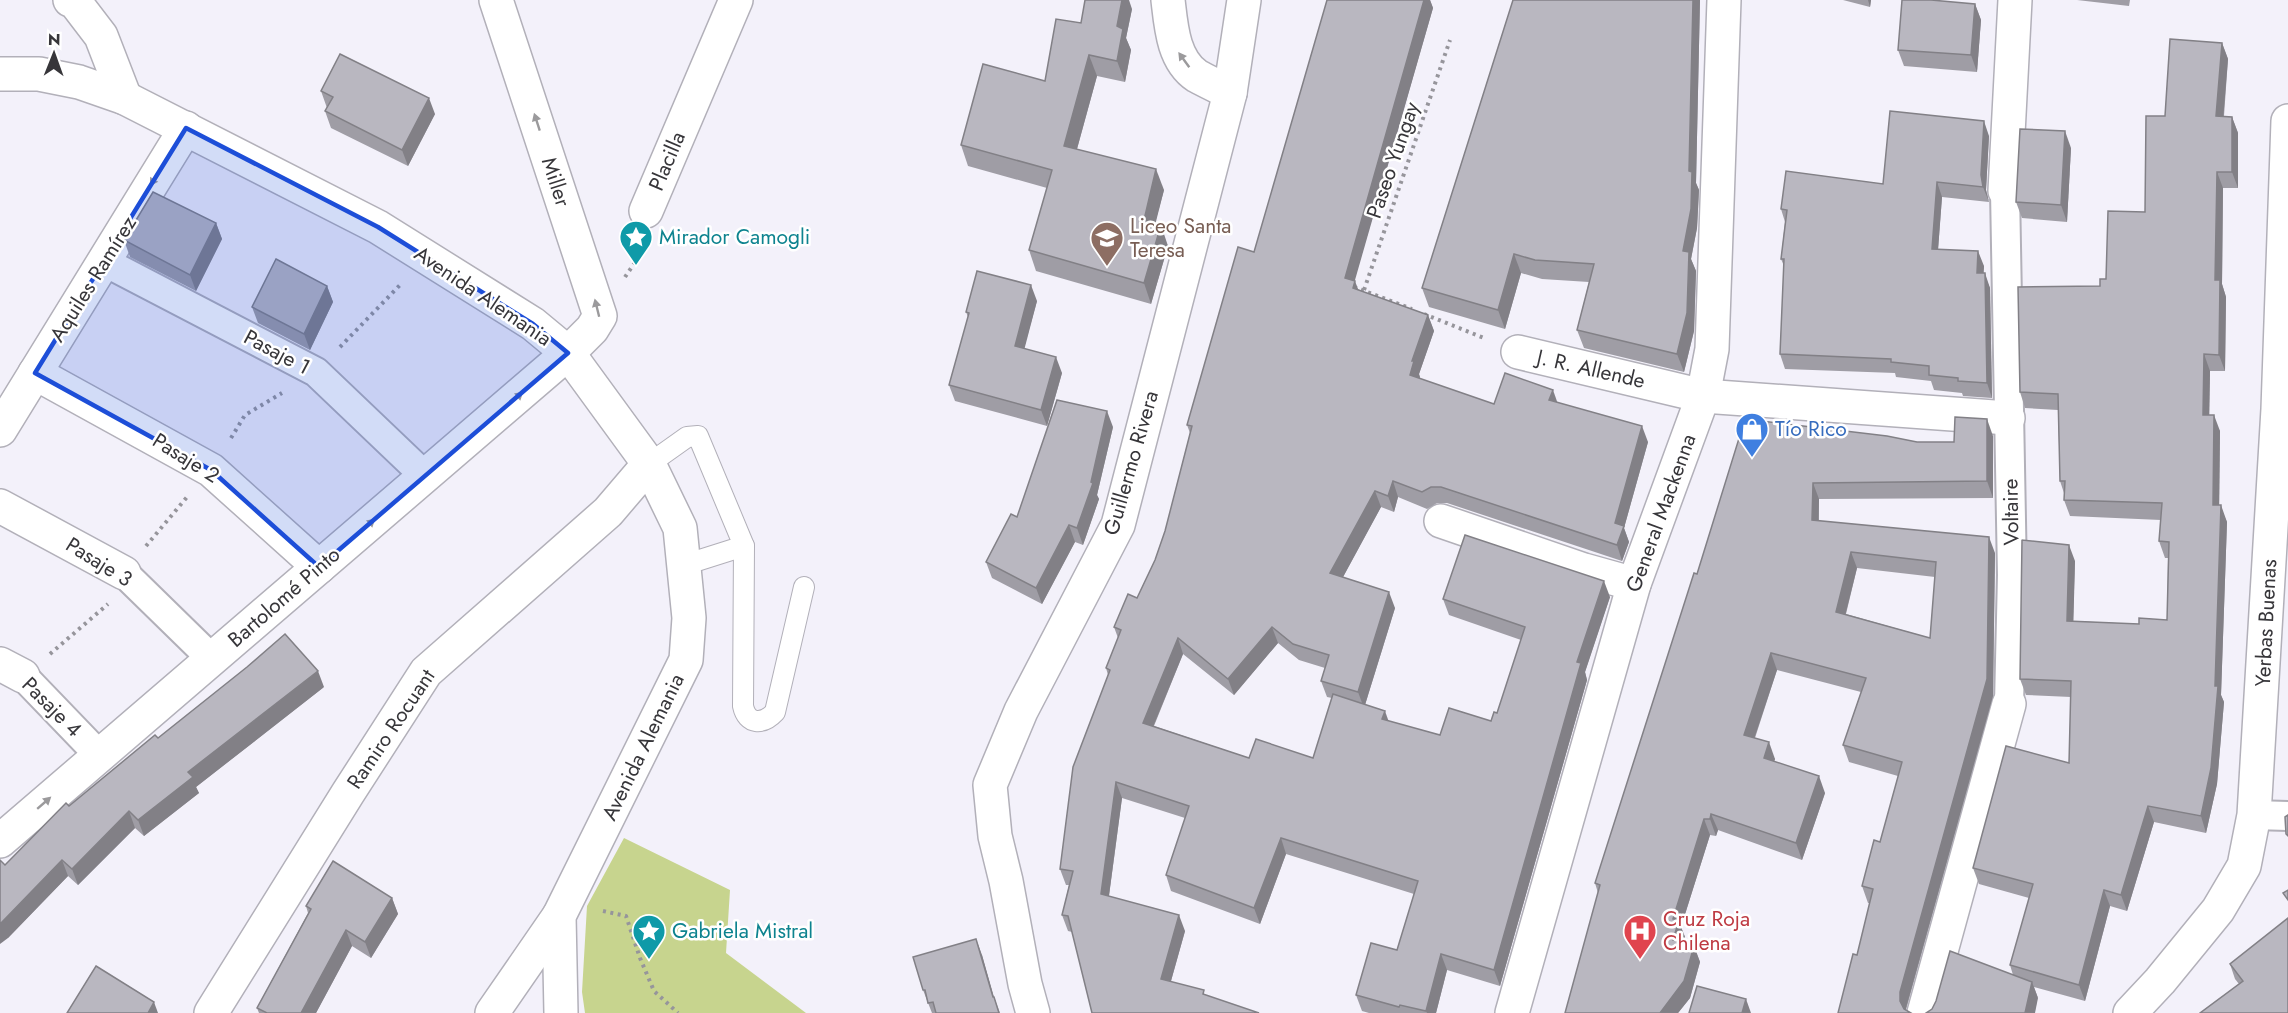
<svg xmlns="http://www.w3.org/2000/svg" width="2288" height="1013" font-family="Jost,sans-serif">
	<style>
		.green { fill: #c7d48e }
		.lines { fill: none; stroke-linecap: round; stroke-linejoin: round }
		.service-casing { stroke: #b2b0b9; stroke-width: 22 }
		.pedestrian-casing { stroke: #b2b0b9; stroke-width: 32 }
		.minor-casing { stroke: #b2b0b9; stroke-width: 36 }
		.tertiary-casing { stroke: #b2b0b9; stroke-width: 36 }
		.secondary-casing { stroke: #b2b0b9; stroke-width: 36 }
		.path { stroke: #96959b; stroke-width: 4; stroke-dasharray: 3 4.5; stroke-linecap: butt }
		.service { stroke: #fff; stroke-width: 20 }
		.pedestrian { stroke: #fff; stroke-width: 28 }
		.minor { stroke: #fff; stroke-width: 33 }
		.tertiary { stroke: #fff; stroke-width: 33 }
		.secondary { stroke: #fff; stroke-width: 33 }
		.wall { fill: #9f9da5; fill-rule: evenodd }
		.shaded-wall { fill: #828086 }
		.building { fill: #b9b7c0; stroke: #828086; stroke-width: 1.5; fill-rule: evenodd }
		.oneway { fill: #9b9a9c }
		.marked { fill: #1d4ed8; fill-opacity: 0.2; stroke: #1d4ed8; stroke-width: 4.5; stroke-linejoin: round }
		.labels { text-anchor: middle; stroke-width: 5; stroke-linejoin: round; paint-order: stroke }
		.street-label { font-size: 21px; fill: #37363a; stroke: #fff }
		.education-label { font-size: 21px; fill: #785e54; stroke: #fff; text-anchor: start }
		.culture-label { font-size: 21px; fill: #0d838f; stroke: #fff; text-anchor: start }
		.shop-label { font-size: 21px; fill: #366cbe; stroke: #fff; text-anchor: start }
		.health-label { font-size: 21px; fill: #be3a42; stroke: #fff; text-anchor: start }
	</style>
	<rect width="100%" height="100%" fill="#f3f1fa"/>
	<polygon class="green" points="624,838 730,890 726,953 806,1013 585,1013 582,992 587,906"/>
	<g class="lines">
		<defs>
			<g id="service">
				<polyline points="649,464 687,437 698,436 744,546 684,565"/>
				<path d="M 744,546 L 743,706 C 747,725 763,725 775,712 L 804,587"/>
			</g>
			<g id="pedestrian">
				<polyline points="2005,191 2012,575 2009,704"/>
				<polyline points="103,261 316,372 425,476"/>
				<polyline points="124,573 212,659"/>
				<polyline points="23,676 100,756"/>
				<polyline points="2254,815 2288,816"/>
			</g>
			<g id="minor">
				<polyline points="70,0 75,2 101,36 125,98"/>
				<polyline points="496,0 600,316 592,329 568,353"/>
				<path d="M 1168,0 C 1171,26 1173,60 1197,76 C 1208,82 1219,87 1230,93"/>
				<polyline points="2005,191 2015,0"/>
				<polyline points="646,211 736,0"/>
				<polyline points="1518,352 1703,396 2008,418"/>
				<polyline points="35,373 211,470 319,567"/>
				<polyline points="0,506 124,573"/>
				<polyline points="1441,521 1584,570 1634,584"/>
				<polyline points="0,664 23,676"/>
				<polyline points="211,1013 348,793 426,672 608,512 649,464"/>
				<polyline points="492,1013 559,916"/>
				<polyline points="1924,1013 2009,704"/>
			</g>
			<g id="tertiary">
				<polyline points="0,430 186,128"/>
				<polyline points="0,841 568,353"/>
				<polyline points="1033,1013 1025,984 1006,881 995,836 990,785 1021,711 1118,525 1230,93 1244,0"/>
				<polyline points="1512,1013 1634,584 1703,396 1712,349 1724,0"/>
			</g>
			<g id="secondary">
				<polyline points="0,74 39,74 79,82 125,98 378,227 533,324 568,353 649,464 680,528 689,618 686,660 559,916 561,1013"/>
				<polyline points="2130,1013 2160,981 2218,910 2244,866 2254,815 2278,409 2288,121"/>
			</g>
		</defs>
		<use href="#service" class="service-casing"/>
		<use href="#pedestrian" class="pedestrian-casing"/>
		<use href="#minor" class="minor-casing"/>
		<use href="#tertiary" class="tertiary-casing"/>
		<use href="#secondary" class="secondary-casing"/>
		<g class="path">
			<polyline points="625,277 646,246"/>
			<polyline points="1354,287 1412,309"/>
			<polyline points="1364,290 1450,40"/>
			<polyline points="1424,314 1484,338"/>
			<polyline points="340,347 401,284"/>
			<polyline points="231,438 245,415 282,393"/>
			<polyline points="146,546 187,497"/>
			<polyline points="50,654 108,604"/>
			<polyline points="603,911 626,916 640,958 654,991 678,1013"/>
		</g>
		<use href="#service" class="service"/>
		<use href="#pedestrian" class="pedestrian"/>
		<use href="#minor" class="minor"/>
		<use href="#tertiary" class="tertiary"/>
		<use href="#secondary" class="secondary"/>
	</g>
	<g class="wall">
		<path d="M 1327,0 L 1430,0 L 1433,8 L 1354,281 L 1358,290 L 1428,315 L 1434,331 L 1419,374 L 1420,379 L 1494,404 L 1557,403 L 1648,442 L 1624,528 L 1629,542 L 1622,561 L 1447,503 L 1437,503 L 1427,509 L 1398,497 L 1394,512 L 1381,507 L 1343,577 L 1395,608 L 1365,705 L 1388,721 L 1440,735 L 1491,721 L 1497,713 L 1521,640 L 1449,615 L 1443,599 L 1610,597 L 1585,672 L 1587,680 L 1500,986 L 1447,970 L 1436,1013 L 1369,1013 L 1362,1011 L 1356,995 L 1397,950 L 1414,894 L 1286,854 L 1260,924 L 1171,891 L 1166,875 L 1185,818 L 1122,798 L 1109,896 L 1185,931 L 1171,981 L 1092,1013 L 1072,932 L 1068,931 L 1062,915 L 1069,885 L 1066,885 L 1060,869 L 1108,675 L 1106,668 L 1118,638 L 1114,627 L 1137,598 L 1155,560 L 1165,531 L 1190,433 L 1187,425 L 1254,252 ZM 1278,643 L 1299,660 L 1325,668 L 1321,681 L 1327,697 L 1332,698 L 1313,758 L 1249,758 L 1154,726 L 1183,654 L 1234,695 Z"/>
		<polygon points="1513,0 1700,0 1696,183 1699,190 1697,228 1691,259 1696,271 1694,331 1684,372 1584,348 1577,330 1589,282 1542,279 1521,273 1505,329 1429,307 1422,288"/>
		<polygon points="1843,0 1871,0 1870,7"/>
		<polygon points="2077,0 2130,0 2129,6"/>
		<polygon points="1975,4 1981,20 1977,72 1904,66 1898,50"/>
		<polygon points="1132,9 1126,38 1131,50 1125,82 1097,76 1077,149 1164,190 1155,223 1168,246 1151,304 1036,271 1029,250 1047,188 968,166 961,145 1045,81 1081,23"/>
		<polygon points="2222,43 2228,59 2224,116 2232,117 2238,133 2238,188 2223,188 2222,284 2226,297 2225,371 2210,371 2209,415 2220,431 2219,505 2227,522 2221,695 2224,702 2217,784 2206,833 2154,822 2127,911 2110,906 2085,1001 2034,987 2038,998 2013,975 2010,965 2029,898 1979,884 1973,868 2069,763 2071,697 2026,695 2020,679 2075,561 2073,621 2139,624 2167,620 2168,558 2165,558 2159,541 2161,520 2070,516 2064,500 2064,493 2060,481 2058,410 2025,408 2020,392 2106,279 2145,212 2165,116"/>
		<polygon points="321,91 435,114 408,166 331,128 325,111 327,108"/>
		<polygon points="1989,136 1986,190 1989,202 1942,197 1938,249 1984,266 1983,273 1990,288 1992,398 1963,396 1962,393 1934,390 1931,381 1896,377 1895,373 1785,369 1780,354 1784,266 1781,259 1785,222 1781,209 1883,184"/>
		<polygon points="2071,148 2067,222 2022,218 2016,202"/>
		<polygon points="216,223 222,239 196,291 130,257 124,240"/>
		<polygon points="327,286 333,302 310,350 258,323 252,307"/>
		<polygon points="1037,301 1024,348 1062,373 1047,426 955,401 949,385 968,317 966,312"/>
		<path d="M 1745,419 L 1917,442 L 1954,442 L 1993,436 L 1993,498 L 1819,499 L 1819,521 L 1995,553 L 1993,696 L 1906,1010 L 1838,1013 L 1857,955 L 1870,903 L 1868,903 L 1862,886 L 1880,842 L 1898,776 L 1849,762 L 1843,745 L 1861,692 L 1777,670 L 1755,738 L 1775,759 L 1774,761 L 1825,793 L 1802,860 L 1718,830 L 1716,836 L 1710,835 L 1681,927 L 1685,937 L 1683,943 L 1694,946 L 1700,962 L 1690,998 L 1678,1013 L 1565,1013 L 1598,893 L 1595,883 L 1697,574 ZM 1857,568 L 1935,577 L 1930,638 L 1846,614 Z"/>
		<polygon points="1113,427 1097,495 1099,499 1083,545 1075,542 1042,604 992,578 986,562 1017,517"/>
		<polygon points="324,687 196,787 199,793 144,836 135,828 78,885 68,876 8,938 5,865 69,806"/>
		<polygon points="392,898 398,914 371,958 352,946 316,1013 259,1013 257,1008 308,913 306,906"/>
		<polygon points="982,955 994,997 1000,1013 932,1013 923,990"/>
		<polygon points="2230,964 2288,1013 2239,984 2235,979"/>
	</g>
	<g class="shaded-wall">
		<polygon points="1122,0 1129,0 1132,9 1126,38 1131,50 1125,82 1117,61 1117,26"/>
		<polygon points="1424,0 1430,0 1433,8 1351,294 1345,278"/>
		<polygon points="1693,0 1700,0 1696,183 1699,190 1697,228 1691,259 1696,271 1694,331 1684,372 1677,354 1683,251 1689,171"/>
		<polygon points="1868,0 1871,0 1870,7"/>
		<polygon points="1975,4 1981,20 1977,72 1971,55"/>
		<polygon points="2222,43 2228,59 2222,133 2216,116"/>
		<polygon points="1089,55 1097,76 1072,167 1064,146"/>
		<polygon points="429,98 435,114 408,166 402,150"/>
		<polygon points="2232,117 2238,133 2238,188 2232,172"/>
		<polygon points="1984,121 1989,136 1986,190 1989,202 1983,187 1981,175"/>
		<polygon points="2065,131 2071,148 2067,222 2061,205"/>
		<polygon points="1156,169 1164,190 1151,241 1144,220"/>
		<polygon points="2217,172 2223,188 2222,284 2226,297 2225,371 2219,355 2215,280"/>
		<polygon points="1937,182 1942,197 1937,264 1932,249"/>
		<polygon points="216,223 222,239 196,291 190,275"/>
		<polygon points="1161,225 1168,246 1151,304 1144,283"/>
		<polygon points="1978,251 1984,266 1983,288 1977,273"/>
		<polygon points="1514,254 1521,273 1505,329 1498,310"/>
		<polygon points="1985,273 1990,288 1992,398 1987,383"/>
		<polygon points="1355,281 1361,297 1353,288"/>
		<polygon points="1031,285 1037,301 1021,362 1015,346"/>
		<polygon points="327,286 333,302 310,350 304,334"/>
		<polygon points="1428,315 1434,331 1419,374 1420,377 1416,391 1410,375 1412,361"/>
		<polygon points="2204,354 2210,371 2209,431 2203,415"/>
		<polygon points="1056,357 1062,373 1047,426 1041,410"/>
		<polygon points="1553,390 1559,407 1549,400"/>
		<polygon points="1107,411 1113,427 1097,495 1099,499 1083,545 1077,528 1091,482"/>
		<polygon points="2214,415 2220,431 2219,521 2213,505"/>
		<polygon points="1987,419 1993,436 1993,498 1987,481"/>
		<polygon points="1642,426 1648,442 1624,528 1629,542 1622,561 1617,545 1615,523"/>
		<polygon points="1393,481 1398,497 1394,512 1388,496"/>
		<polygon points="1813,483 1819,499 1818,537 1812,520"/>
		<polygon points="1375,491 1381,507 1336,590 1330,573"/>
		<polygon points="2221,505 2227,522 2221,695 2224,702 2217,784 2206,833 2201,816 2215,686"/>
		<polygon points="1069,525 1075,542 1042,604 1036,588"/>
		<polygon points="1989,537 1995,553 1993,696 1906,1008 1906,1013 1900,1001 1900,992"/>
		<polygon points="2069,545 2075,561 2073,637 2067,621"/>
		<polygon points="1851,552 1857,568 1842,628 1836,612"/>
		<polygon points="1604,581 1610,597 1585,672 1587,680 1500,986 1494,970 1577,662"/>
		<polygon points="1389,592 1395,608 1364,708 1358,692"/>
		<polygon points="1272,627 1278,643 1234,695 1228,679"/>
		<polygon points="1178,638 1183,654 1148,739 1143,723"/>
		<polygon points="1771,653 1777,670 1750,751 1744,735"/>
		<polygon points="318,671 324,687 196,787 199,793 144,836 138,820 188,772"/>
		<polygon points="1385,711 1391,728 1382,719"/>
		<polygon points="1769,742 1775,759 1770,774 1764,758"/>
		<polygon points="1819,776 1825,793 1802,860 1796,843"/>
		<polygon points="1116,782 1122,798 1107,910 1101,894"/>
		<polygon points="2148,806 2154,822 2127,911 2121,895"/>
		<polygon points="129,811 135,828 78,885 72,869"/>
		<polygon points="1711,814 1718,830 1716,836 1710,819"/>
		<polygon points="1704,819 1710,835 1681,927 1685,937 1679,957 1673,940 1673,919"/>
		<polygon points="1281,838 1286,854 1260,924 1254,908"/>
		<polygon points="62,860 68,876 8,938 0,944 0,924"/>
		<polygon points="2104,890 2110,906 2085,1001 2079,985"/>
		<polygon points="392,898 398,914 371,958 365,942"/>
		<polygon points="1179,915 1185,931 1167,995 1161,979"/>
		<polygon points="346,930 352,946 316,1013 301,1013"/>
		<polygon points="976,939 982,955 998,1013 993,997"/>
		<polygon points="1694,946 1700,962 1690,998 1678,1013 1660,1013"/>
		<polygon points="1441,954 1447,970 1436,1013 1427,1013 1426,1011"/>
		<polygon points="2032,982 2038,998 2035,1013 2025,1013"/>
		<polygon points="1746,999 1751,1013 1742,1013"/>
		<polygon points="154,1002 158,1013 148,1013"/>
	</g>
	<g class="building">
		<polygon points="1085,0 1122,0 1117,26 1123,29 1117,61 1089,55 1064,146 1156,169 1144,220 1161,225 1144,283 1029,250 1052,170 961,145 983,64 1045,81 1056,19 1081,23"/>
		<polygon points="1327,0 1424,0 1345,278 1355,281 1353,288 1428,315 1412,361 1414,361 1410,375 1494,404 1505,373 1553,390 1549,400 1642,426 1615,523 1624,526 1617,545 1441,487 1431,487 1422,492 1393,481 1388,496 1375,491 1330,573 1389,592 1358,692 1321,681 1329,655 1293,644 1272,627 1228,679 1178,638 1143,723 1249,758 1256,739 1313,758 1333,694 1385,711 1382,719 1440,735 1449,708 1491,721 1494,712 1497,713 1525,627 1443,599 1465,535 1604,581 1577,662 1581,663 1494,970 1441,954 1426,1011 1400,1005 1399,1007 1356,995 1371,943 1397,950 1418,881 1281,838 1254,908 1166,875 1189,806 1116,782 1101,894 1179,915 1161,979 1204,990 1203,994 1259,1013 1092,1013 1068,916 1062,915 1073,871 1060,869 1073,767 1110,670 1106,668 1121,630 1114,627 1128,594 1137,598 1155,560 1165,531 1192,426 1187,425 1238,247 1254,252"/>
		<polygon points="1513,0 1693,0 1689,171 1692,172 1691,209 1683,251 1689,252 1687,313 1677,354 1577,330 1594,264 1535,260 1514,254 1498,310 1422,288"/>
		<polygon points="1902,0 1931,0 1975,4 1971,55 1898,50"/>
		<polygon points="2170,39 2222,43 2216,116 2232,117 2232,172 2217,172 2215,280 2220,280 2219,355 2204,354 2203,415 2214,415 2213,505 2221,505 2215,686 2218,686 2211,768 2201,816 2148,806 2121,895 2104,890 2079,985 2010,965 2033,884 1973,868 2006,746 2069,763 2071,681 2020,679 2022,540 2069,545 2067,621 2139,624 2139,618 2167,620 2169,542 2159,541 2162,503 2064,500 2065,481 2060,481 2058,394 2020,392 2018,287 2100,286 2100,279 2106,279 2108,211 2145,212 2146,116 2165,116"/>
		<polygon points="340,54 429,98 402,150 325,111 333,97 321,91"/>
		<polygon points="1890,111 1984,121 1981,175 1983,187 1937,182 1932,249 1978,251 1977,273 1985,273 1987,383 1958,381 1958,378 1929,375 1929,366 1891,362 1891,359 1780,354 1784,259 1781,259 1787,210 1781,209 1786,171 1883,184"/>
		<polygon points="2020,129 2065,131 2061,205 2016,202"/>
		<polygon points="153,192 216,223 190,275 124,240"/>
		<polygon points="276,259 327,286 304,334 252,307"/>
		<polygon points="977,271 1031,285 1015,346 1056,357 1041,410 949,385 969,313 966,312"/>
		<polygon points="1057,400 1107,411 1091,482 1093,483 1077,528 1069,525 1036,588 986,562 1011,514 1017,517"/>
		<path d="M 1955,417 L 1987,419 L 1987,481 L 1813,483 L 1812,520 L 1989,537 L 1987,679 L 1900,992 L 1900,1001 L 1904,1009 L 1911,1013 L 1838,1013 L 1853,954 L 1857,955 L 1873,889 L 1862,886 L 1874,840 L 1880,842 L 1902,762 L 1843,745 L 1866,678 L 1771,653 L 1744,735 L 1769,742 L 1764,758 L 1819,776 L 1796,843 L 1711,814 L 1710,819 L 1704,819 L 1673,919 L 1679,920 L 1673,940 L 1694,946 L 1684,981 L 1660,1013 L 1565,1013 L 1600,885 L 1595,883 L 1694,573 L 1697,574 L 1745,419 L 1887,436 L 1917,442 L 1954,442 ZM 1851,552 L 1936,562 L 1930,638 L 1836,612 Z"/>
		<polygon points="285,634 318,671 188,772 193,777 138,820 129,811 72,869 62,860 0,924 0,860 5,865 66,803 69,806 155,735 158,738 247,667"/>
		<polygon points="2288,815 2288,836 2286,834 2285,817"/>
		<polygon points="333,861 392,898 365,942 346,930 301,1013 267,1013 257,1008 311,909 306,906"/>
		<polygon points="2288,890 2288,900 2283,893"/>
		<polygon points="2288,918 2288,1013 2200,1013 2243,981 2230,964"/>
		<polygon points="976,939 993,997 994,997 999,1013 936,1013 933,1002 928,1003 925,990 923,990 913,957"/>
		<polygon points="1950,951 2032,982 2025,1013 1926,1013 1932,1009 1936,1001"/>
		<polygon points="96,966 154,1002 148,1013 67,1013"/>
		<polygon points="1697,986 1746,999 1742,1013 1689,1013"/>
	</g>
	<defs><path id="oneway-solid" d="M-6-.8H1V-3.2L6.5 0L1 3.2V.8H-6Z" transform="scale(1.5)"/></defs>
	<g class="oneway">
		<use href="#oneway-solid" transform="translate(1184 60) rotate(-126)"/>
		<use href="#oneway-solid" transform="translate(537 122) rotate(-108)"/>
		<use href="#oneway-solid" transform="translate(155 178) rotate(122)"/>
		<use href="#oneway-solid" transform="translate(597 308) rotate(-104)"/>
		<use href="#oneway-solid" transform="translate(516 398) rotate(-41)"/>
		<use href="#oneway-solid" transform="translate(368 525) rotate(-41)"/>
		<use href="#oneway-solid" transform="translate(44 803) rotate(-41)"/>
	</g>
	<path class="marked" d="M 186,128 L 378,227 L 533,324 L 568,353 L 319,567 L 211,470 L 35,373 Z"/>
	<defs>
		<symbol id="sight-pin" viewBox="-11 -11 22 30"><path d="M0 17L-7.5 6A9.5 9.5 0 1 1 7.5 6Z" fill="#0f9aa8" stroke="#fff"/><path d="M0-6L1.8-2.2L6-1.7L2.9 1.2L3.7 5.4L0 3.3L-3.7 5.4L-2.9 1.2L-6-1.7L-1.8-2.2Z" fill="#fff"/></symbol>
		<symbol id="school-pin" viewBox="-11 -11 22 30"><path d="M0 17L-7.5 6A9.5 9.5 0 1 1 7.5 6Z" fill="#8d6e63" stroke="#fff"/><path d="M0-5L7-2L0 1L-7-2ZM-4 1L0 2.5L4 1V4Q0 6-4 4Z" fill="#fff"/></symbol>
		<symbol id="shop-pin" viewBox="-11 -11 22 30"><path d="M0 17L-7.5 6A9.5 9.5 0 1 1 7.5 6Z" fill="#3f7fe0" stroke="#fff"/><path d="M-5-2.5h2.3a2.7 3.5 0 0 1 5.4 0H5L5.5 6h-11ZM-1.5-2.5h3a1.5 2.3 0 0 0-3 0Z" fill="#fff"/></symbol>
		<symbol id="hospital-pin" viewBox="-11 -11 22 30"><path d="M0 17L-7.5 6A9.5 9.5 0 1 1 7.5 6Z" fill="#e0444e" stroke="#fff"/><path d="M-5-5h3v3.5h4V-5h3V5h-3V1.5h-4V5h-3Z" fill="#fff"/></symbol>
	</defs>
	<g fill-rule="evenodd">
		<use href="#sight-pin" x="617" y="218" width="38" height="52"/>
		<use href="#school-pin" x="1088" y="219" width="38" height="52"/>
		<use href="#shop-pin" x="1733" y="410" width="38" height="52"/>
		<use href="#sight-pin" x="630" y="912" width="38" height="52"/>
		<use href="#hospital-pin" x="1621" y="912" width="38" height="52"/>
	</g>
	<g class="labels">
		<g class="street-label">
			<text transform="translate(1393 160) rotate(-71)" y="7">Paseo Yungay</text>
			<text transform="translate(667 161) rotate(-67)" y="7">Placilla</text>
			<text transform="translate(556 182) rotate(72)" y="7">Miller</text>
			<text transform="translate(93 279) rotate(-58)" y="7">Aquiles Ramírez</text>
			<text transform="translate(483 296) rotate(34)" y="7">Avenida Alemania</text>
			<text transform="translate(277 352) rotate(28)" y="7">Pasaje 1</text>
			<text transform="translate(1591 369) rotate(13)" y="7">J. R. Allende</text>
			<text transform="translate(186 458) rotate(32)" y="7">Pasaje 2</text>
			<text transform="translate(1131 463) rotate(-74)" y="7">Guillermo Rivera</text>
			<text transform="translate(2011 512) rotate(-91)" y="7">Voltaire</text>
			<text transform="translate(1661 513) rotate(-70)" y="7">General Mackenna</text>
			<text transform="translate(99 562) rotate(32)" y="7">Pasaje 3</text>
			<text transform="translate(284 597) rotate(-41)" y="7">Bartolomé Pinto</text>
			<text transform="translate(2266 623) rotate(-87)" y="7">Yerbas Buenas</text>
			<text transform="translate(52 707) rotate(45)" y="7">Pasaje 4</text>
			<text transform="translate(391 729) rotate(-56)" y="7">Ramiro Rocuant</text>
			<text transform="translate(643 747) rotate(-64)" y="7">Avenida Alemania</text>
		</g>
		<g class="education-label">
			<text x="1130" y="233">Liceo Santa<tspan x="1130" dy="24">Teresa</tspan></text>
		</g>
		<g class="culture-label">
			<text x="659" y="244">Mirador Camogli</text>
			<text x="672" y="938">Gabriela Mistral</text>
		</g>
		<g class="shop-label">
			<text x="1775" y="436">Tío Rico</text>
		</g>
		<g class="health-label">
			<text x="1663" y="926">Cruz Roja<tspan x="1663" dy="24">Chilena</tspan></text>
		</g>
	</g>
	<g transform="translate(54 54) rotate(1)" stroke="#ffffff" stroke-width="4.5" paint-order="stroke">
	<path d="M0-4.5L10 22L0 15L-10 22Z" fill="#37363a"/>
	<text y="-9" font-size="16" font-weight="bold" text-anchor="middle" fill="#37363a">N</text>
	</g>
</svg>
